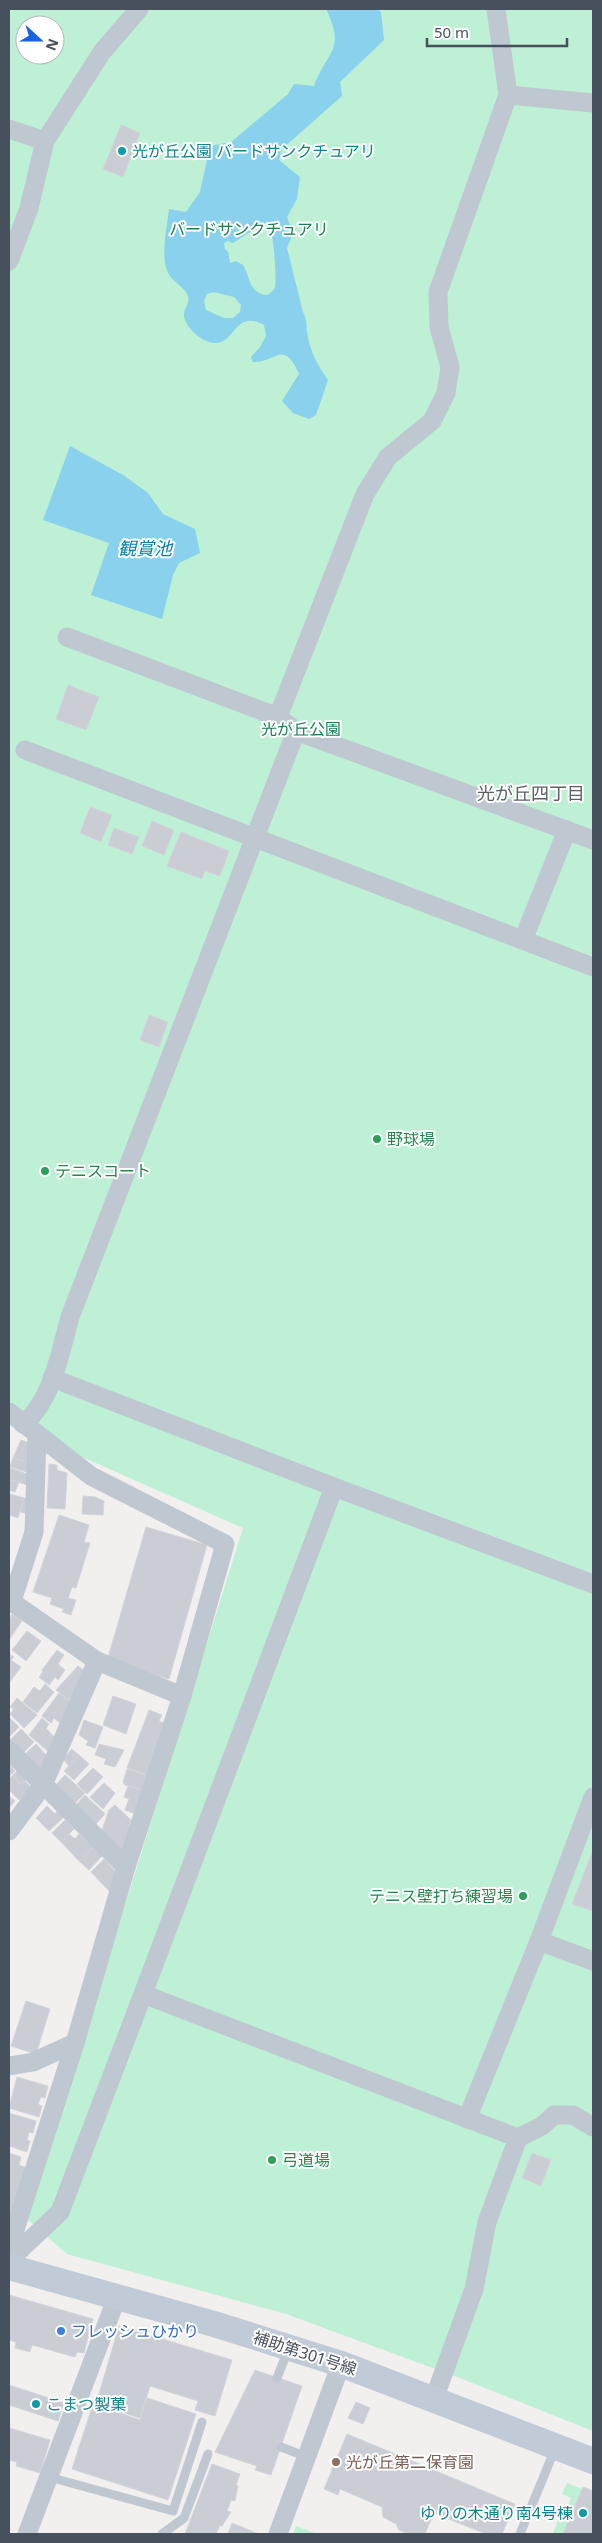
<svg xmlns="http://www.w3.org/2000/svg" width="602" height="2543" font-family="'Noto Sans','Noto Sans JP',sans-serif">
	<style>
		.green { fill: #bdf0d4; fill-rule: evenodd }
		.water { fill: #89d1ed; fill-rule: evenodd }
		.building { fill: #cbcdd5; stroke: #d3d4db }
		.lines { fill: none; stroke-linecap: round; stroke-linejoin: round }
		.lane { stroke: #bfc8d1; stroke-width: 9 }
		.street { stroke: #bfc8d1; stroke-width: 19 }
		.secondary { stroke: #c1cbd8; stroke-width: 26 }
		.culture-dot { fill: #0f9aa8; stroke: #fff; stroke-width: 2 }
		.leisure-dot { fill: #2e9e5b; stroke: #fff; stroke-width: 2 }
		.shop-dot { fill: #3f7fe0; stroke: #fff; stroke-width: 2 }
		.education-dot { fill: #8d6e63; stroke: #fff; stroke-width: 2 }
		.labels { text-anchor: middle; stroke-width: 4; stroke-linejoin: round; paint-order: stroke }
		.culture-label { font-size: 16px; fill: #0d838f; stroke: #fff; text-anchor: start }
		.park-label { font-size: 16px; fill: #168053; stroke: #fff }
		.leisure-label { font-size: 16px; fill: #27864d; stroke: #fff; text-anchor: start }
		.shop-label { font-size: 16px; fill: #366cbe; stroke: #fff; text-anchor: start }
		.street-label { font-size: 16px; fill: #47515d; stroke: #fff }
		.education-label { font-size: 16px; fill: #785e54; stroke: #fff; text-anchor: start }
		.water-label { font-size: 18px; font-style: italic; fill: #0a7eac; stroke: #fff }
		.neighbourhood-label { font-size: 18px; fill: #5b5f64; stroke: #fff }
	</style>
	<rect width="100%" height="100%" fill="#f2efef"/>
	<g class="green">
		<path d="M 9,9 L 593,9 L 593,2431 L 457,2377 L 286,2314 L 67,2254 L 27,2219 L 243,1528 L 80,1456 L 9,1402 ZM 25,25 L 55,25 L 55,55 L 25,55 Z"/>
		<polygon points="567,2483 582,2489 563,2534 553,2534 559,2518 563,2519 571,2498 562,2494"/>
		<polygon points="296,2526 317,2534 293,2534"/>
	</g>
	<g class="water">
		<path d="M 326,9 L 377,9 L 381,12 L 384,40 L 340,82 L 342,96 L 282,149 L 279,160 L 300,177 L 297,199 L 287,217 L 293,233 L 287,248 L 303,312 C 307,320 306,323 307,331 C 309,349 317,365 328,380 L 316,415 L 309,419 L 293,413 L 282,401 L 299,374 C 283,338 276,363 253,362 L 251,357 L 260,347 L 266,336 L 264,325 C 235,309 235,343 216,343 C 204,344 184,327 184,315 C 184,308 190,303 188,296 C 185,288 175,283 170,276 C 159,261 167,227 169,209 L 186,212 L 200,192 L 210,146 L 231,142 L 288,94 L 294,84 L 314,86 C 328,49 346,51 326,9 ZM 264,223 L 269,224 C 273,229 277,279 275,287 C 273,291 271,293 267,295 C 247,292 251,277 243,265 L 236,261 L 230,263 L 228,252 L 225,249 L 224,243 L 228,241 L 233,243 ZM 214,292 L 234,297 L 241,305 L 240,312 L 233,318 L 224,318 L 206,310 L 204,301 L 207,294 Z"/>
		<polygon points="70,446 123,475 148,493 163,514 195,529 200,553 179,563 173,575 162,619 91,595 109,543 43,520"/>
	</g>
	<g class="building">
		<polygon points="121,125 140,133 123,177 103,169"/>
		<polygon points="68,685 99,697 86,730 56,719"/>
		<polygon points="90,807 112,815 101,842 80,833"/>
		<polygon points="152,821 174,830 164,855 142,846"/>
		<polygon points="114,828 139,837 132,854 108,845"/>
		<polygon points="181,832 229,851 220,876 205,871 202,879 167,866"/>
		<polygon points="149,1015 168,1022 159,1047 140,1040"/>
		<polygon points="21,1440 29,1443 27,1447 31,1448 26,1462 13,1458"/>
		<polygon points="13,1458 30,1463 30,1473 10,1467"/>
		<polygon points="49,1464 57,1465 57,1470 67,1473 65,1509 47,1508"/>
		<polygon points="10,1468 33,1476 30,1486 9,1479"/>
		<polygon points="10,1480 19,1482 15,1492 9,1490"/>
		<polygon points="10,1494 24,1498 18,1518 9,1515"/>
		<polygon points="83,1496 95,1497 104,1501 103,1515 82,1514"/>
		<polygon points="24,1498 30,1500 26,1513 20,1512"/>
		<polygon points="59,1515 89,1525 84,1542 90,1543 76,1588 72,1587 68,1598 76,1600 71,1615 62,1612 64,1609 50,1604 52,1598 33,1592"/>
		<polygon points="146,1527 207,1545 169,1679 107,1661"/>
		<polygon points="12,1614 22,1621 9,1640 9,1620"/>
		<polygon points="27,1631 41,1641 26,1661 12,1650"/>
		<polygon points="57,1650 64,1655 58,1664 65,1670 58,1680 55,1677 49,1685 39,1677 43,1672 42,1670"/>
		<polygon points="9,1654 14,1657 11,1660 21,1667 9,1683"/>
		<polygon points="78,1666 86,1672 69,1700 56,1690"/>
		<polygon points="45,1684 54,1692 37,1713 23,1702 34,1687 40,1691"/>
		<polygon points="59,1693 73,1704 61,1724 54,1718 51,1723 42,1716"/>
		<polygon points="113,1696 136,1704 126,1734 103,1725"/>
		<polygon points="17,1698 37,1715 24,1728 10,1714 14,1709 10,1707"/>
		<polygon points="149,1710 162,1715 159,1721 166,1724 148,1775 127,1768"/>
		<polygon points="9,1717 19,1727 9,1737"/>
		<polygon points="42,1718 49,1724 46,1728 54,1737 52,1741 55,1743 49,1752 29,1735"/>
		<polygon points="84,1720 103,1727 95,1748 86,1745 88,1741 79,1735"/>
		<polygon points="21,1729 34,1742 22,1754 9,1741"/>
		<polygon points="36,1744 48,1757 47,1762 37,1770 23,1756"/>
		<polygon points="99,1744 124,1750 115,1767 104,1764 106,1759 95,1755"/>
		<polygon points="72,1749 79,1755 69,1766 63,1759"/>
		<polygon points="79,1755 89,1764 74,1780 64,1771"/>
		<polygon points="9,1764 15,1771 9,1776"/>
		<polygon points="93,1768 103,1777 87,1794 77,1784"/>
		<polygon points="19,1769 28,1778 21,1785 13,1775"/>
		<polygon points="127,1769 149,1776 144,1791 125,1785 123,1782"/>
		<polygon points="13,1775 21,1785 25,1781 32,1788 19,1800 9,1790 9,1779"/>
		<polygon points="65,1775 85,1793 73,1805 54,1787"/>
		<polygon points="104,1783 115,1793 103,1809 90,1797"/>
		<polygon points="128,1786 144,1791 136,1814 125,1810 129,1799 124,1797"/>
		<polygon points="85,1795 105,1814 94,1826 74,1807"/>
		<polygon points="9,1796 15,1801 9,1808"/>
		<polygon points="115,1805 131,1820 129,1825 133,1832 120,1856 100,1836 109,1810"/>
		<polygon points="47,1806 50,1809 39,1821 36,1818"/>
		<polygon points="50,1809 55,1814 57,1811 64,1817 49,1831 39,1821"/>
		<polygon points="65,1820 74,1829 61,1842 52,1833"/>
		<polygon points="69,1834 75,1839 79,1834 93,1847 79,1861 61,1842"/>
		<polygon points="93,1847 102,1856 89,1870 79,1861"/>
		<polygon points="593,1850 593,1911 572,1904"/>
		<polygon points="104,1859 120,1876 110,1892 91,1872"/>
		<polygon points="26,2001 50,2009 36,2054 11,2046"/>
		<polygon points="17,2077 48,2086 45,2098 41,2097 38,2104 42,2106 39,2117 9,2108"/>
		<polygon points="9,2113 36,2121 33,2133 29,2132 27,2140 30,2141 27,2152 9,2146"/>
		<polygon points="9,2153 21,2157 19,2165 27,2168 9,2224"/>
		<polygon points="532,2153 551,2160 541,2186 522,2178"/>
		<polygon points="9,2295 93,2319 84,2353 77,2352 75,2357 32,2345 30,2352 15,2348 16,2342 9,2340"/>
		<polygon points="119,2326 232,2360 215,2416 195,2410 198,2401 150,2386 140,2418 96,2404"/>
		<polygon points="255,2370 302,2386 271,2475 255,2470 257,2466 215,2452"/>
		<polygon points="9,2385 64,2403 58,2421 9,2405"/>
		<polygon points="147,2398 196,2414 168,2500 72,2469 93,2404 140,2420"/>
		<polygon points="356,2402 370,2408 363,2424 348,2418"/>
		<polygon points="9,2428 50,2440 40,2473 16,2466 17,2462 9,2460"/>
		<polygon points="347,2434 515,2504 502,2534 486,2534 434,2513 425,2534 408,2534 399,2530 396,2524 383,2517 382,2507 340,2489 338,2495 324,2489"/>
		<polygon points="212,2464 240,2474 236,2485 238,2486 235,2501 231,2500 227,2511 231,2512 222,2526 220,2525 216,2534 185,2534"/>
		<polygon points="583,2487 593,2491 593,2534 563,2534"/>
		<polygon points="232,2523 259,2534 228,2534"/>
	</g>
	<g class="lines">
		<g class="lane">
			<polyline points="277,2378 288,2350"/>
			<polyline points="281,2447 307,2457"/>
			<polyline points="49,2477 173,2511 202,2422"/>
			<polyline points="162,2534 184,2518 208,2454"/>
			<polyline points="520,2534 555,2449"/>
		</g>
		<g class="street">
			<polyline points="496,9 508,95"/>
			<polyline points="9,129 45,141"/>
			<polyline points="9,261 29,208 45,141 102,52 139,9"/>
			<polyline points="67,637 278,717 296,731 593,840"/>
			<polyline points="278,717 365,494 388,457 432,421 446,393 450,367 439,327 438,292 508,95 593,103"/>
			<polyline points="25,750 593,967"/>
			<polyline points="523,940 567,830"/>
			<polyline points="52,1378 334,1487 593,1584"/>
			<polyline points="9,1412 91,1476 225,1544 182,1696 126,1867 75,2043 9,2248"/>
			<path d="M 23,1424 C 53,1400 60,1352 70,1317 L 296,731"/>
			<polyline points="334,1487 143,1994 518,2138 487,2222 474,2289 434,2399"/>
			<polyline points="9,1600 97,1661 182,1696"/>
			<polyline points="12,1601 34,1532 37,1435"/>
			<polyline points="9,1750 126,1867"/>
			<polyline points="9,1831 43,1785 97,1661"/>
			<polyline points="539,1941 593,1961"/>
			<polyline points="9,2066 33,2062 75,2043"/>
			<polyline points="467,2119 539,1941 593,1797"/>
			<polyline points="518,2138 542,2126 554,2115 573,2115 593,2127"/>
			<polyline points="9,2260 60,2212 143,1994"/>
			<polyline points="27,2534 117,2297"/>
			<polyline points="278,2534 341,2364"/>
		</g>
		<polyline class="secondary" points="9,2267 214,2324 341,2364 593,2461"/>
	</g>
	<g class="culture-dot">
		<circle cx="122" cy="151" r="5"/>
		<circle cx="36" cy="2404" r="5"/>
		<circle cx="583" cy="2513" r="5"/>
	</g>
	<g class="leisure-dot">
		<circle cx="377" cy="1139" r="5"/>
		<circle cx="45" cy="1171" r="5"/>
		<circle cx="523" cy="1896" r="5"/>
		<circle cx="272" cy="2160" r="5"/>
	</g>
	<circle class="shop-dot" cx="61" cy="2331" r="5"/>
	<circle class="education-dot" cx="336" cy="2462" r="5"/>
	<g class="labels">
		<g class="culture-label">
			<text x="132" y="157">光が丘公園 バードサンクチュアリ</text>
			<text x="46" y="2410">こまつ製菓</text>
			<text x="573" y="2519" text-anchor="end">ゆりの木通り南4号棟</text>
		</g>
		<g class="park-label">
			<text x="249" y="235">バードサンクチュアリ</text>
			<text x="301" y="735">光が丘公園</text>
		</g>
		<g class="leisure-label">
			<text x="387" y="1145">野球場</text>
			<text x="55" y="1177">テニスコート</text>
			<text x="513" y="1902" text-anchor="end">テニス壁打ち練習場</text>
			<text x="282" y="2166">弓道場</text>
		</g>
		<g class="shop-label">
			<text x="71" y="2337">フレッシュひかり</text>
		</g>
		<g class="street-label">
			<text transform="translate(305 2353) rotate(18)" y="6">補助第301号線</text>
		</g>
		<g class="education-label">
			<text x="346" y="2468">光が丘第二保育園</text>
		</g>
		<g class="water-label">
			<text x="145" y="555">観賞池</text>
		</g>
		<g class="neighbourhood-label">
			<text x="531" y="800">光が丘四丁目</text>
		</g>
	</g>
	<rect width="602" height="2543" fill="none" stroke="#47515d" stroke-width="20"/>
	<g transform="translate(40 40) rotate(111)"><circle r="24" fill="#ffffff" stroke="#b5b9be"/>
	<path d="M0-4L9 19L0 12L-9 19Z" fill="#1661e4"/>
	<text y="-8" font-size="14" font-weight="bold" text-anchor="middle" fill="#47515d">N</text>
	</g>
	<path d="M427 38v8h140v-8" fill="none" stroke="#47515d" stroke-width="2.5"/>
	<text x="434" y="38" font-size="15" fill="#47515d" stroke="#ffffff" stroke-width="4" paint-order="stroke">50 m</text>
</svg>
